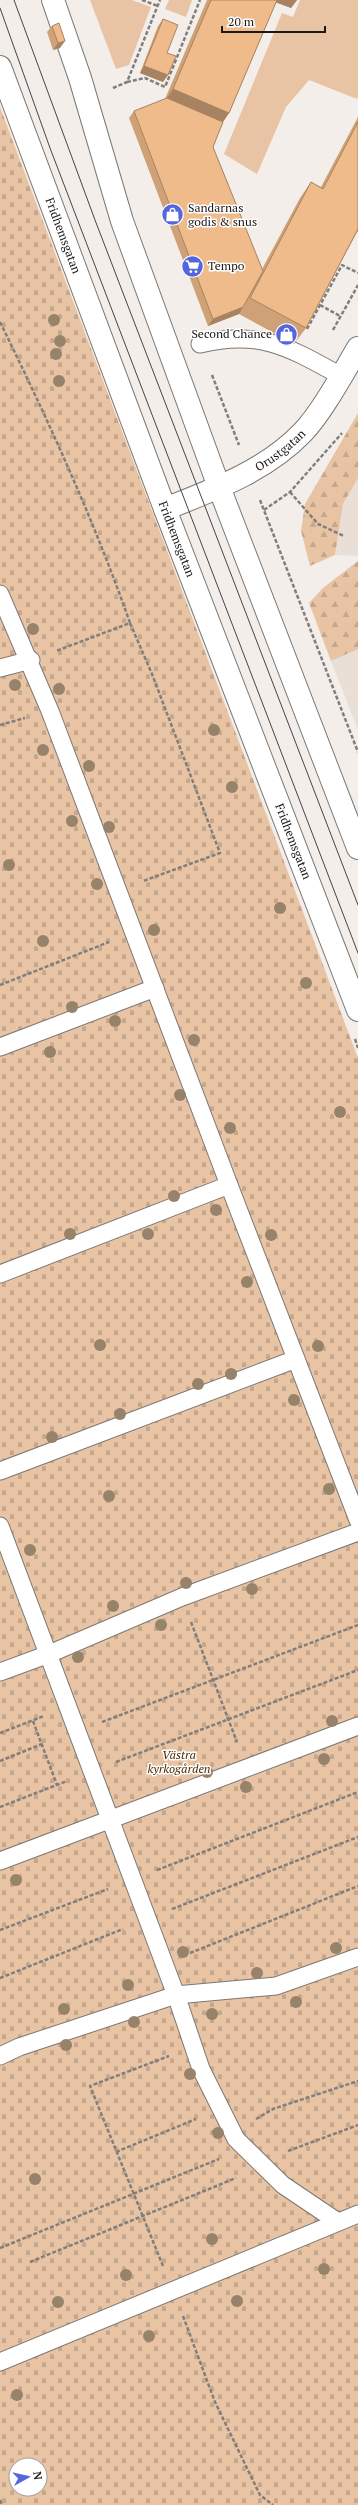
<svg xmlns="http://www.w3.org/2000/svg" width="358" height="2505" font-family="'PT Serif',serif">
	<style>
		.built { fill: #eadfd6 }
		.green { fill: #e8c3a4 }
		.forest { fill: url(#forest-firs) }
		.cemetery { fill: url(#cemetery-stones); fill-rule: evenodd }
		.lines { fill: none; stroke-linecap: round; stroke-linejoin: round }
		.lane-casing { stroke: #7c7874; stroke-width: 19 }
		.street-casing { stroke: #7c7874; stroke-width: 24 }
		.secondary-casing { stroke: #7c7874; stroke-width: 24 }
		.path { stroke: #827e7c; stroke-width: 2.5; stroke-dasharray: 4 2; stroke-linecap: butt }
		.lane { stroke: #fff; stroke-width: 17 }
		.street { stroke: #fff; stroke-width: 22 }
		.secondary { stroke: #fff; stroke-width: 22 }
		.tram { stroke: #474443; stroke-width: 1 }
		.tree { fill: #97826a }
		.wall { fill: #cea177 }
		.shaded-wall { fill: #a88361 }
		.building { fill: #f0bb8a; stroke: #a88361 }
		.labels { text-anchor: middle; stroke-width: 3; stroke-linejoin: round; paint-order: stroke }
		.poi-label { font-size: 12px; fill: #1b1918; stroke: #fff; text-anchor: start }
		.street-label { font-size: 12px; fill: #1b1918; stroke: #fff }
		.park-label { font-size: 12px; font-style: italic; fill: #4c2a02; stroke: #fff }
	</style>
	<defs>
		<pattern id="forest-firs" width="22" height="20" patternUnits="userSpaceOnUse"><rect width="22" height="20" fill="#e8c3a4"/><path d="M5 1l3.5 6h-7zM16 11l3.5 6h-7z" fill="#c6a78c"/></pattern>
		<pattern id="cemetery-stones" width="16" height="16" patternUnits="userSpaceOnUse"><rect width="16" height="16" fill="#e8c3a4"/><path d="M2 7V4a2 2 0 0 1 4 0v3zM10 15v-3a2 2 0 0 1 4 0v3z" fill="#c6a78c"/></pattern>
	</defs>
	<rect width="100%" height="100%" fill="#f3eeea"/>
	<g class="built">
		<polygon points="358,478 358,556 335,555 343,504"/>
		<polygon points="353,649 358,649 358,730 331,661"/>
	</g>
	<g class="green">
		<polygon points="90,0 132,0 151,7 129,65 116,69"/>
		<polygon points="169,0 192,0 186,17 165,9"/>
		<polygon points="300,0 358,0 358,97 357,99 309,80 286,107 257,174 224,154 282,13 293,17"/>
	</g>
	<g class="forest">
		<polygon points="358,413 358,478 343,504 335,555 310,566 301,531 305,504"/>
		<polygon points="358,561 358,649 331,661 309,603 323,588"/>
	</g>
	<path class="cemetery" d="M 0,107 L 358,1058 L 358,2505 L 0,2505 ZM 16,2465 L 40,2465 L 40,2489 L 16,2489 Z"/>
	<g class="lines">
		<defs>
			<g id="lane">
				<path d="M 200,344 C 260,329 290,348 341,376"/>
				<polyline points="0,594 50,711 229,1185 358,1520"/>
				<polyline points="0,668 31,660"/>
				<polyline points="0,1047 155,988"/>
				<polyline points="0,1274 229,1185"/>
				<polyline points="0,1471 296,1359"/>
				<polyline points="0,1526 176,1995 201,2069 236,2139 283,2185 338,2222"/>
				<polyline points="0,1672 49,1654 182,1597 358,1532"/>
				<polyline points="0,1861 358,1726"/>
				<polyline points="0,2056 19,2047 176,1995 276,1986 358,1957"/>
				<polyline points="0,2362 358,2214"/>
			</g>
			<g id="street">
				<path id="s1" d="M 165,509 C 213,490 266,471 303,432 C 322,412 343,373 358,348"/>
			</g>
			<g id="secondary">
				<polyline points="53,0 80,78 122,221 219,487 358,848"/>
				<path id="s2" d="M 0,67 L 165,509 L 358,1010"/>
			</g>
		</defs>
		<use href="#lane" class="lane-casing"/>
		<use href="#street" class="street-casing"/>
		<use href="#secondary" class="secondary-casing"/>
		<g class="path">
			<polyline points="142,0 158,6"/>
			<polyline points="127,82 145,78 165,87 200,0"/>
			<polyline points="113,88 127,82 160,0"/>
			<polyline points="320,305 340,316"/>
			<path d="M 0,322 C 48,420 94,520 130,623 L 56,651"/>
			<polyline points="307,329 342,265 358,273"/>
			<polyline points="333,330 358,285"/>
			<polyline points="212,375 239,445"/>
			<polyline points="290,492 318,524 344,536"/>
			<polyline points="260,500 358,752"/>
			<polyline points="264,510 290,492 342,433"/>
			<polyline points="130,623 152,674 220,853 143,881"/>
			<polyline points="0,725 25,718"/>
			<polyline points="0,985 109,942"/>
			<polyline points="355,1039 358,1048"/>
			<polyline points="191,1622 237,1742"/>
			<polyline points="33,1721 57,1785"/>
			<polyline points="102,1722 358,1625"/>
			<polyline points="0,1733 44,1716"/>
			<polyline points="0,1761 42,1744"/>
			<polyline points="116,1762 358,1670"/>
			<polyline points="0,1807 67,1781"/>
			<polyline points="157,1870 358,1792"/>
			<polyline points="172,1909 358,1837"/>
			<polyline points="0,1930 108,1889"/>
			<polyline points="190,1953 358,1886"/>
			<polyline points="0,1978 123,1929"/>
			<polyline points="256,2119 273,2109 358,2081"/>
			<polyline points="288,2151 358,2125"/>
			<polyline points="116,2152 196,2119"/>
			<polyline points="0,2248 219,2159"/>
			<polyline points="30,2262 236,2178"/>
			<polyline points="163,2266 90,2086 169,2056"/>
			<polyline points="183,2316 215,2402 260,2495 273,2505"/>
			<polyline points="0,2500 2,2505"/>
		</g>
		<use href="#lane" class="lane"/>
		<use href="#street" class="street"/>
		<use href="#secondary" class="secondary"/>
		<g class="tram">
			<polyline points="14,0 95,220 358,905"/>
			<polyline points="0,8 50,148 358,953"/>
		</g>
	</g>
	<g class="tree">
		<circle cx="54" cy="320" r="6"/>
		<circle cx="60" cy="341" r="6"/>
		<circle cx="56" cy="354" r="6"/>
		<circle cx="59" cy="381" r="6"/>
		<circle cx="33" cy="629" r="6"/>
		<circle cx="15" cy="685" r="6"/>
		<circle cx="59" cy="689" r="6"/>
		<circle cx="214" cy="730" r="6"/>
		<circle cx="43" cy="750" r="6"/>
		<circle cx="89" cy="766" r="6"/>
		<circle cx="232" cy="787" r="6"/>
		<circle cx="72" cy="821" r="6"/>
		<circle cx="109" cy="827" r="6"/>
		<circle cx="9" cy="865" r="6"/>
		<circle cx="97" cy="884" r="6"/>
		<circle cx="280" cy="908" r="6"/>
		<circle cx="154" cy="930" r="6"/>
		<circle cx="43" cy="941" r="6"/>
		<circle cx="306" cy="983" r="6"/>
		<circle cx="72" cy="1007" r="6"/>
		<circle cx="115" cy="1021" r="6"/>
		<circle cx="194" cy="1040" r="6"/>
		<circle cx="50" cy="1052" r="6"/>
		<circle cx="180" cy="1095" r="6"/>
		<circle cx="340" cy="1112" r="6"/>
		<circle cx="230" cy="1128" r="6"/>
		<circle cx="174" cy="1196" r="6"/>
		<circle cx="216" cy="1210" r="6"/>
		<circle cx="70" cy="1234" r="6"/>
		<circle cx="148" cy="1234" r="6"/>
		<circle cx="271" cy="1235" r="6"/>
		<circle cx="247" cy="1282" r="6"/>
		<circle cx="100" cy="1345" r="6"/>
		<circle cx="318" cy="1346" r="6"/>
		<circle cx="231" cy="1374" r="6"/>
		<circle cx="198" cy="1384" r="6"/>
		<circle cx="294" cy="1400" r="6"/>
		<circle cx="120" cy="1414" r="6"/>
		<circle cx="52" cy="1437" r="6"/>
		<circle cx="329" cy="1489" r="6"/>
		<circle cx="109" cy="1496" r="6"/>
		<circle cx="30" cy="1550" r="6"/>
		<circle cx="186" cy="1583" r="6"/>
		<circle cx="252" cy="1589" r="6"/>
		<circle cx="113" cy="1606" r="6"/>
		<circle cx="161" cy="1625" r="6"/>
		<circle cx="78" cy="1657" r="6"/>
		<circle cx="332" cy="1721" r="6"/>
		<circle cx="324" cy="1759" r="6"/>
		<circle cx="207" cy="1772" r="6"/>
		<circle cx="246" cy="1787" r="6"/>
		<circle cx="16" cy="1880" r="6"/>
		<circle cx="336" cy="1948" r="6"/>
		<circle cx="183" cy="1952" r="6"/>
		<circle cx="257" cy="1973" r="6"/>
		<circle cx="128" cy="1985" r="6"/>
		<circle cx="296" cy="2002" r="6"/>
		<circle cx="64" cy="2009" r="6"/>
		<circle cx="212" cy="2014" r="6"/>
		<circle cx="134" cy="2022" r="6"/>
		<circle cx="66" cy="2045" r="6"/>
		<circle cx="190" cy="2074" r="6"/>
		<circle cx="218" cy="2133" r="6"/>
		<circle cx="35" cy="2179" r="6"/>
		<circle cx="212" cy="2239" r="6"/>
		<circle cx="324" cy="2269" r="6"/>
		<circle cx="126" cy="2275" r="6"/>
		<circle cx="237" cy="2301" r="6"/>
		<circle cx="58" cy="2302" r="6"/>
		<circle cx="149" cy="2336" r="6"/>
		<circle cx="17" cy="2395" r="6"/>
	</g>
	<g class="wall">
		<polygon points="207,0 297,0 291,8 276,2 229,113 223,122 213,147 262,269 300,198 311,182 321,187 358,117 358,232 357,232 306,328 294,344 239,314 208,326 129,118 134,111 165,99"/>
		<polygon points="163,19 167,53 163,82 140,73 158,26"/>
		<polygon points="52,26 60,48 53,50 47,32"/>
	</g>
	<g class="shaded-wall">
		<polygon points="273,0 297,0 291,8 272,1"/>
		<polygon points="65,41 60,48 53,50 58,43"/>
		<polygon points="144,66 168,75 163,82 140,73"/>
		<polygon points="173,89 229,113 218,129 162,105"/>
		<polygon points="243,307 239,314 208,326 213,319"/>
	</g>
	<g class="building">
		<polygon points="211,0 277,0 229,113 173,89"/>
		<polygon points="163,19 178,25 167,53 176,56 168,75 144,66"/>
		<polygon points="59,23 65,41 58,43 52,26"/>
		<polygon points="167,98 223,122 213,147 263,271 243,307 213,319 134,111"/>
		<polygon points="358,122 358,229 306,328 250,298 311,182 323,189"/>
	</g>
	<defs>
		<symbol id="shop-disc" viewBox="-11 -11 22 22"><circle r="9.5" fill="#5566dc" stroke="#fff"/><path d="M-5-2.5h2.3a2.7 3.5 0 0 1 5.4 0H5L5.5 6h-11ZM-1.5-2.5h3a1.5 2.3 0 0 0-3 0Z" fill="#fff"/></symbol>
		<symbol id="supermarket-disc" viewBox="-11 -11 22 22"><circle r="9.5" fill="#5566dc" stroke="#fff"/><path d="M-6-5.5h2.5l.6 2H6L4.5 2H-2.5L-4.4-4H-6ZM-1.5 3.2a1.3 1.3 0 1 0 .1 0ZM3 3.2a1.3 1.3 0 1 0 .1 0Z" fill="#fff"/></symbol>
	</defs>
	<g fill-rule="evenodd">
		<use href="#shop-disc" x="160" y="202" width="25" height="25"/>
		<use href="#supermarket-disc" x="180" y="254" width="25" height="25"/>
		<use href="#shop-disc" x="274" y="322" width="25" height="25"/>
	</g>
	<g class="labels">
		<g class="poi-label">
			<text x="188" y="212">Sandarnas<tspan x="188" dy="14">godis &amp; snus</tspan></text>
			<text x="208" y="270">Tempo</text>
			<text x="272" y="338" text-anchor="end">Second Chance</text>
		</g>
		<g class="street-label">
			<text dy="4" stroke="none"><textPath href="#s2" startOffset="180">Fridhemsgatan</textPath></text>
			<text dy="4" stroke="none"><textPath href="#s1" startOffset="130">Orustgatan</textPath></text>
			<text dy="4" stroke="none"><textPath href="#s2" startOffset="504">Fridhemsgatan</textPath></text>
			<text dy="4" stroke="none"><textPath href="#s2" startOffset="828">Fridhemsgatan</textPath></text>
		</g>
		<g class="park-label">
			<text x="179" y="1759">Västra<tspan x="179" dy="14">kyrkogården</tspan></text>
		</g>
	</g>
	<g transform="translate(28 2477) rotate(82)"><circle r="19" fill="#ffffff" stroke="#a4a3a3"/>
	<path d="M0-3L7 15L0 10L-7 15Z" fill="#5566dc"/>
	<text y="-6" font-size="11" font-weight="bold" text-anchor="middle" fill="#1b1918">N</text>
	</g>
	<path d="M222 26v6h103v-6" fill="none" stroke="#1b1918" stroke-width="2"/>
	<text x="228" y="26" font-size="12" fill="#1b1918" stroke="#ffffff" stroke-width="3" paint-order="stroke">20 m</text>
</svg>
